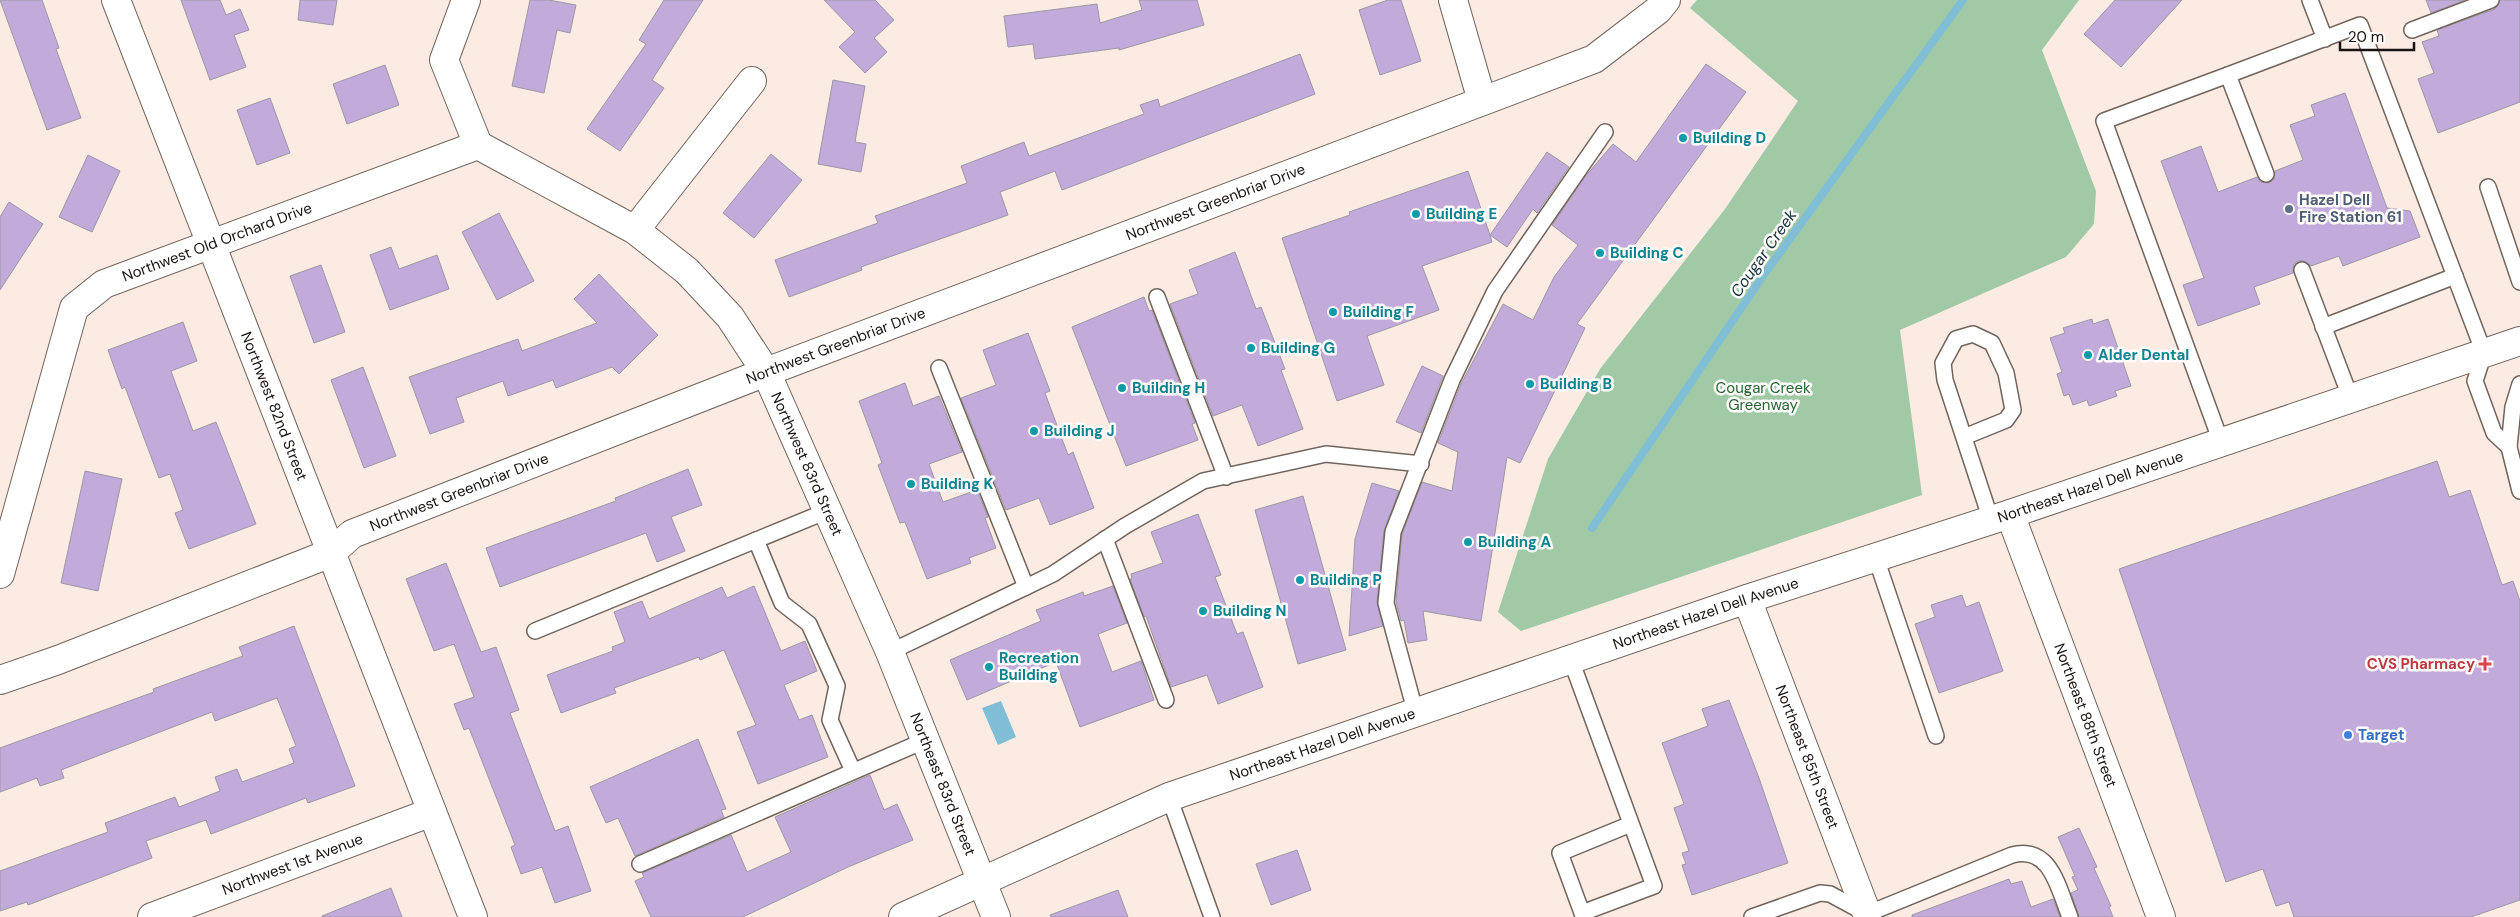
<svg xmlns="http://www.w3.org/2000/svg" width="2520" height="917" font-family="'DM Sans',sans-serif">
	<style>
		.green { fill: #a1c9a5 }
		.water { fill: #7fbed5 }
		.lines { fill: none; stroke-linecap: round; stroke-linejoin: round }
		.stream { stroke: #7fbed5; stroke-width: 8 }
		.building { fill: #c2aadb; stroke: #9d97a4 }
		.lane-casing { stroke: #71645d; stroke-width: 18 }
		.street-casing { stroke: #71645d; stroke-width: 30 }
		.secondary-casing { stroke: #71645d; stroke-width: 30 }
		.lane { stroke: #fff; stroke-width: 15 }
		.street { stroke: #fff; stroke-width: 28 }
		.secondary { stroke: #fff; stroke-width: 28 }
		.culture-dot { fill: #0f9aa8; stroke: #fefbfa; stroke-width: 2 }
		.service-dot { fill: #5c6f8a; stroke: #fefbfa; stroke-width: 2 }
		.health-dot { fill: #e0444e; stroke: #fefbfa; stroke-width: 2 }
		.shop-dot { fill: #3f7fe0; stroke: #fefbfa; stroke-width: 2 }
		.labels { text-anchor: middle; stroke-width: 5; stroke-linejoin: round; paint-order: stroke }
		.culture-label { font-size: 15px; font-weight: bold; fill: #0d838f; stroke: #fefbfa; text-anchor: start }
		.service-label { font-size: 15px; font-weight: bold; fill: #4e5e75; stroke: #fefbfa; text-anchor: start }
		.street-label { font-size: 15px; fill: #181310; stroke: #fefbfa }
		.park-label { font-size: 15px; fill: #286633; stroke: #fefbfa }
		.health-label { font-size: 15px; font-weight: bold; fill: #be3a42; stroke: #fefbfa; text-anchor: end }
		.shop-label { font-size: 15px; font-weight: bold; fill: #366cbe; stroke: #fefbfa; text-anchor: start }
		.water-label { font-size: 16px; font-style: italic; fill: #11303a; stroke: #fefbfa }
	</style>
	<rect width="100%" height="100%" fill="#fbebe3"/>
	<polygon class="green" points="1697,0 2079,0 2042,50 2096,191 2094,224 2066,257 1900,330 1922,495 1521,631 1498,612 1548,459 1600,369 1725,209 1798,101 1690,8"/>
	<polygon class="water" points="1001,701 1016,737 998,745 982,708"/>
	<g class="lines">
		<polyline class="stream" points="1592,528 1763,276 1963,0"/>
	</g>
	<g class="building">
		<polygon points="0,0 42,0 59,48 56,49 81,118 47,130"/>
		<polygon points="181,0 220,0 226,15 240,9 249,30 234,35 246,67 210,80"/>
		<polygon points="300,0 337,0 333,25 298,20"/>
		<polygon points="530,0 549,0 576,5 570,33 557,30 544,93 512,86"/>
		<polygon points="664,0 703,0 652,80 664,88 620,151 587,129 646,44 639,40"/>
		<polygon points="824,0 875,0 894,20 874,38 887,52 865,73 839,47 855,32"/>
		<polygon points="1139,0 1197,0 1204,25 1119,50 1119,48 1035,59 1033,44 1008,47 1004,16 1097,4 1100,23 1142,10"/>
		<polygon points="1388,0 1401,0 1421,61 1380,75 1359,10"/>
		<polygon points="2115,0 2182,0 2121,67 2084,34"/>
		<polygon points="2426,0 2465,0 2431,13"/>
		<polygon points="2500,0 2520,0 2520,102 2438,133 2418,79 2434,73 2422,42 2439,36 2437,30 2495,9"/>
		<polygon points="1300,54 1315,94 1062,190 1055,171 1000,192 1008,215 861,267 862,270 789,297 775,260 878,223 875,216 967,183 961,166 1024,142 1029,156 1144,114 1140,105 1158,99 1160,107"/>
		<polygon points="1706,64 1746,92 1577,324 1585,328 1520,463 1507,457 1481,621 1423,611 1427,640 1408,643 1404,620 1401,621 1396,602 1402,534 1422,482 1452,491 1458,452 1438,443 1461,384 1503,304 1533,320 1554,277 1578,245 1552,225 1584,178 1613,144 1636,162"/>
		<polygon points="385,65 399,105 347,124 333,84"/>
		<polygon points="833,80 865,86 855,142 866,144 861,172 818,164"/>
		<polygon points="2345,93 2387,208 2410,211 2420,237 2343,266 2339,256 2311,266 2304,261 2298,261 2294,264 2293,273 2254,287 2260,304 2198,326 2183,285 2204,278 2161,161 2201,146 2218,192 2257,177 2261,182 2269,183 2274,179 2275,171 2303,160 2290,125 2315,116 2311,105"/>
		<polygon points="270,98 290,153 257,165 237,110"/>
		<polygon points="1547,152 1569,167 1537,213 1533,209 1507,247 1490,235 1492,242 1422,266 1439,310 1367,336 1384,385 1337,401 1282,238 1350,215 1349,212 1468,171 1490,235"/>
		<polygon points="771,154 802,180 754,238 723,213"/>
		<polygon points="88,155 120,171 92,232 59,217"/>
		<polygon points="9,202 43,224 0,290 0,217"/>
		<polygon points="499,213 534,281 497,300 462,232"/>
		<polygon points="391,247 399,269 437,255 449,289 390,310 370,255"/>
		<polygon points="1235,252 1256,309 1261,307 1285,369 1281,370 1303,429 1258,446 1242,405 1213,416 1170,304 1198,294 1189,270"/>
		<polygon points="321,265 345,332 314,343 290,276"/>
		<polygon points="599,274 658,335 619,374 612,367 556,388 553,380 508,396 503,381 456,398 464,422 430,434 409,377 518,339 522,351 597,323 574,299"/>
		<polygon points="1144,297 1149,311 1152,310 1195,423 1192,424 1198,440 1126,466 1072,327"/>
		<polygon points="2092,319 2093,324 2108,319 2131,386 2115,391 2117,396 2089,406 2087,400 2073,405 2069,394 2064,396 2057,374 2062,372 2050,338 2065,333 2063,328"/>
		<polygon points="183,322 197,361 171,371 193,431 216,422 256,524 189,549 175,513 183,510 170,474 159,478 125,387 122,389 108,350"/>
		<polygon points="1028,333 1050,391 1045,393 1068,455 1073,452 1094,508 1050,525 1039,498 1006,510 961,398 996,385 983,350"/>
		<polygon points="1422,366 1443,376 1421,433 1396,422"/>
		<polygon points="363,367 396,456 364,468 331,380"/>
		<polygon points="905,383 913,406 939,396 962,452 929,464 943,502 977,490 988,517 985,518 996,548 969,558 971,563 927,579 905,522 900,523 878,465 882,463 859,401"/>
		<polygon points="2437,461 2449,497 2470,490 2502,585 2513,581 2520,601 2520,900 2471,917 2294,917 2289,902 2276,906 2263,869 2226,882 2119,569"/>
		<polygon points="688,469 702,505 671,517 685,551 657,562 646,533 500,587 486,548 616,501 615,498"/>
		<polygon points="85,471 122,479 98,591 61,583"/>
		<polygon points="1372,483 1399,491 1384,531 1377,602 1383,626 1349,636 1355,539"/>
		<polygon points="1303,496 1346,650 1298,664 1255,510"/>
		<polygon points="1198,514 1221,575 1215,577 1237,634 1243,632 1263,687 1218,704 1207,675 1171,687 1146,616 1144,617 1130,579 1132,579 1131,574 1163,563 1151,532"/>
		<polygon points="446,563 481,652 496,647 519,710 510,713 555,831 568,826 591,891 555,903 542,867 521,874 511,847 515,845 469,728 464,730 454,704 474,697 454,644 434,651 406,579"/>
		<polygon points="754,586 781,651 805,641 817,671 784,685 799,720 812,715 828,757 758,784 737,732 756,725 724,650 700,660 699,657 614,688 616,693 561,713 547,675 613,651 612,647 625,642 614,612 642,601 649,619 722,587 727,598"/>
		<polygon points="1113,586 1127,623 1098,634 1112,672 1141,661 1154,700 1080,727 1056,662 967,700 950,660 1041,621 1036,610 1083,592 1084,596"/>
		<polygon points="1962,595 1966,607 1979,602 2003,671 1939,693 1915,624 1935,617 1931,605"/>
		<polygon points="294,626 355,786 308,803 306,798 211,834 206,820 146,841 152,858 28,905 27,902 0,911 0,871 108,832 105,823 175,797 179,807 220,791 215,777 237,769 242,782 294,763 289,749 296,746 277,698 215,721 212,712 61,770 64,778 40,786 37,778 0,792 0,748 154,692 153,689 243,656 239,647"/>
		<polygon points="1729,700 1759,778 1788,863 1692,895 1682,865 1686,864 1682,853 1689,851 1674,808 1684,804 1662,743 1708,726 1702,709"/>
		<polygon points="698,739 726,809 721,810 724,817 635,856 618,818 606,823 590,787"/>
		<polygon points="870,775 884,810 897,804 913,840 848,867 743,917 651,917 635,881 644,877 642,873 731,835 747,872 791,852 775,817"/>
		<polygon points="2079,828 2097,867 2094,868 2111,906 2109,907 2113,917 2079,917 2071,893 2078,890 2072,877 2075,876 2058,837"/>
		<polygon points="1297,850 1311,890 1271,905 1256,864"/>
		<polygon points="2009,879 2011,884 2022,881 2031,907 2053,899 2060,917 1912,917 1912,915"/>
		<polygon points="391,888 402,917 322,917 322,916"/>
		<polygon points="1118,890 1128,917 1051,917 1050,915"/>
	</g>
	<g class="lines">
		<defs>
			<g id="lane">
				<polyline points="2310,0 2325,39"/>
				<polyline points="2412,30 2491,0"/>
				<polyline points="2266,174 2228,75 2360,25 2484,353 2475,381 2494,433 2509,447"/>
				<polyline points="2488,187 2520,282"/>
				<polyline points="2302,270 2351,399"/>
				<polyline points="1157,297 1226,477"/>
				<polyline points="2323,327 2455,276"/>
				<polyline points="939,368 1026,587"/>
				<polyline points="2520,384 2513,407 2509,447 2520,491"/>
				<polyline points="1964,437 2006,420 2013,410 2006,373 1992,343 1973,334 1956,339 1943,363 1945,380 1991,520"/>
				<polyline points="2221,442 2104,121 2228,75"/>
				<polyline points="1105,539 1166,700"/>
				<polyline points="756,540 782,603 809,624 837,686 830,720 853,771"/>
				<polyline points="1876,558 1936,736"/>
				<polyline points="535,631 827,511"/>
				<polyline points="890,652 1053,574 1125,526 1203,481 1326,454 1421,464"/>
				<polyline points="1571,660 1654,886 1582,913 1560,853 1631,824"/>
				<polyline points="1416,714 1386,603 1393,532 1452,380 1495,291 1605,132"/>
				<polyline points="1169,797 1212,917"/>
				<polyline points="640,864 926,740"/>
				<path d="M 1752,917 L 1820,893 L 1830,894 L 1867,914 L 2012,855 C 2051,845 2058,888 2070,917"/>
			</g>
			<g id="street">
				<polyline points="1453,0 1482,101"/>
				<path id="s1" d="M 478,145 L 635,230 L 687,271 L 730,317 L 766,372 L 890,652 L 996,917"/>
				<polyline points="635,230 752,81"/>
				<path id="s2" d="M 0,574 L 74,308 L 104,284 L 478,145 L 444,60 L 466,0"/>
				<path id="s3" d="M 1747,599 L 1867,914"/>
				<path id="s4" d="M 0,680 L 58,660 L 331,553 L 352,534 L 766,372 L 1594,59 L 1658,10 L 1666,0"/>
				<path id="s5" d="M 152,917 L 432,812"/>
			</g>
			<g id="secondary">
				<path id="s6" d="M 116,0 L 473,917"/>
				<path id="s7" d="M 2010,514 L 2161,917"/>
				<path id="s8" d="M 903,917 L 1169,797 L 1747,599 L 2010,514 L 2520,341"/>
			</g>
		</defs>
		<use href="#lane" class="lane-casing"/>
		<use href="#street" class="street-casing"/>
		<use href="#secondary" class="secondary-casing"/>
		<use href="#lane" class="lane"/>
		<use href="#street" class="street"/>
		<use href="#secondary" class="secondary"/>
	</g>
	<g class="culture-dot">
		<circle cx="1683" cy="138" r="5"/>
		<circle cx="1416" cy="214" r="5"/>
		<circle cx="1600" cy="253" r="5"/>
		<circle cx="1333" cy="312" r="5"/>
		<circle cx="1251" cy="348" r="5"/>
		<circle cx="2088" cy="355" r="5"/>
		<circle cx="1530" cy="384" r="5"/>
		<circle cx="1122" cy="388" r="5"/>
		<circle cx="1034" cy="431" r="5"/>
		<circle cx="911" cy="484" r="5"/>
		<circle cx="1468" cy="542" r="5"/>
		<circle cx="1300" cy="580" r="5"/>
		<circle cx="1203" cy="611" r="5"/>
		<circle cx="989" cy="667" r="5"/>
	</g>
	<circle class="service-dot" cx="2289" cy="209" r="5"/>
	<path class="health-dot" d="M2482.5 656.5h5v5h5v5h-5v5h-5v-5h-5v-5h5z"/>
	<circle class="shop-dot" cx="2348" cy="735" r="5"/>
	<g class="labels">
		<g class="culture-label">
			<text x="1693" y="143">Building D</text>
			<text x="1426" y="219">Building E</text>
			<text x="1610" y="258">Building C</text>
			<text x="1343" y="317">Building F</text>
			<text x="1261" y="353">Building G</text>
			<text x="2098" y="360">Alder Dental</text>
			<text x="1540" y="389">Building B</text>
			<text x="1132" y="393">Building H</text>
			<text x="1044" y="436">Building J</text>
			<text x="921" y="489">Building K</text>
			<text x="1478" y="547">Building A</text>
			<text x="1310" y="585">Building P</text>
			<text x="1213" y="616">Building N</text>
			<text x="999" y="663">Recreation<tspan x="999" dy="17">Building</tspan></text>
		</g>
		<g class="service-label">
			<text x="2299" y="205">Hazel Dell<tspan x="2299" dy="17">Fire Station 61</tspan></text>
		</g>
		<g class="street-label">
			<text dy="5" stroke="none"><textPath href="#s4" startOffset="1308">Northwest Greenbriar Drive</textPath></text>
			<text dy="5" stroke="none"><textPath href="#s2" startOffset="435">Northwest Old Orchard Drive</textPath></text>
			<text dy="5" stroke="none"><textPath href="#s4" startOffset="902">Northwest Greenbriar Drive</textPath></text>
			<text dy="5" stroke="none"><textPath href="#s6" startOffset="436">Northwest 82nd Street</textPath></text>
			<text dy="5" stroke="none"><textPath href="#s1" startOffset="474">Northwest 83rd Street</textPath></text>
			<text dy="5" stroke="none"><textPath href="#s8" startOffset="1264">Northeast Hazel Dell Avenue</textPath></text>
			<text dy="5" stroke="none"><textPath href="#s4" startOffset="498">Northwest Greenbriar Drive</textPath></text>
			<text dy="5" stroke="none"><textPath href="#s8" startOffset="859">Northeast Hazel Dell Avenue</textPath></text>
			<text dy="5" stroke="none"><textPath href="#s7" startOffset="215">Northeast 88th Street</textPath></text>
			<text dy="5" stroke="none"><textPath href="#s8" startOffset="454">Northeast Hazel Dell Avenue</textPath></text>
			<text dy="5" stroke="none"><textPath href="#s3" startOffset="169">Northeast 85th Street</textPath></text>
			<text dy="5" stroke="none"><textPath href="#s1" startOffset="822">Northeast 83rd Street</textPath></text>
			<text dy="5" stroke="none"><textPath href="#s5" startOffset="150">Northwest 1st Avenue</textPath></text>
		</g>
		<g class="park-label">
			<text x="1763" y="393">Cougar Creek<tspan x="1763" dy="17">Greenway</tspan></text>
		</g>
		<g class="health-label">
			<text x="2475" y="669">CVS Pharmacy</text>
		</g>
		<g class="shop-label">
			<text x="2358" y="740">Target</text>
		</g>
		<g class="water-label">
			<text transform="translate(1763 253) rotate(-55)" y="6">Cougar Creek</text>
		</g>
	</g>
	<path d="M2340 42v8h74v-8" fill="none" stroke="#181310" stroke-width="2.5"/>
	<text x="2348" y="42" font-size="15" fill="#181310" stroke="#fefbfa" stroke-width="4" paint-order="stroke">20 m</text>
</svg>
